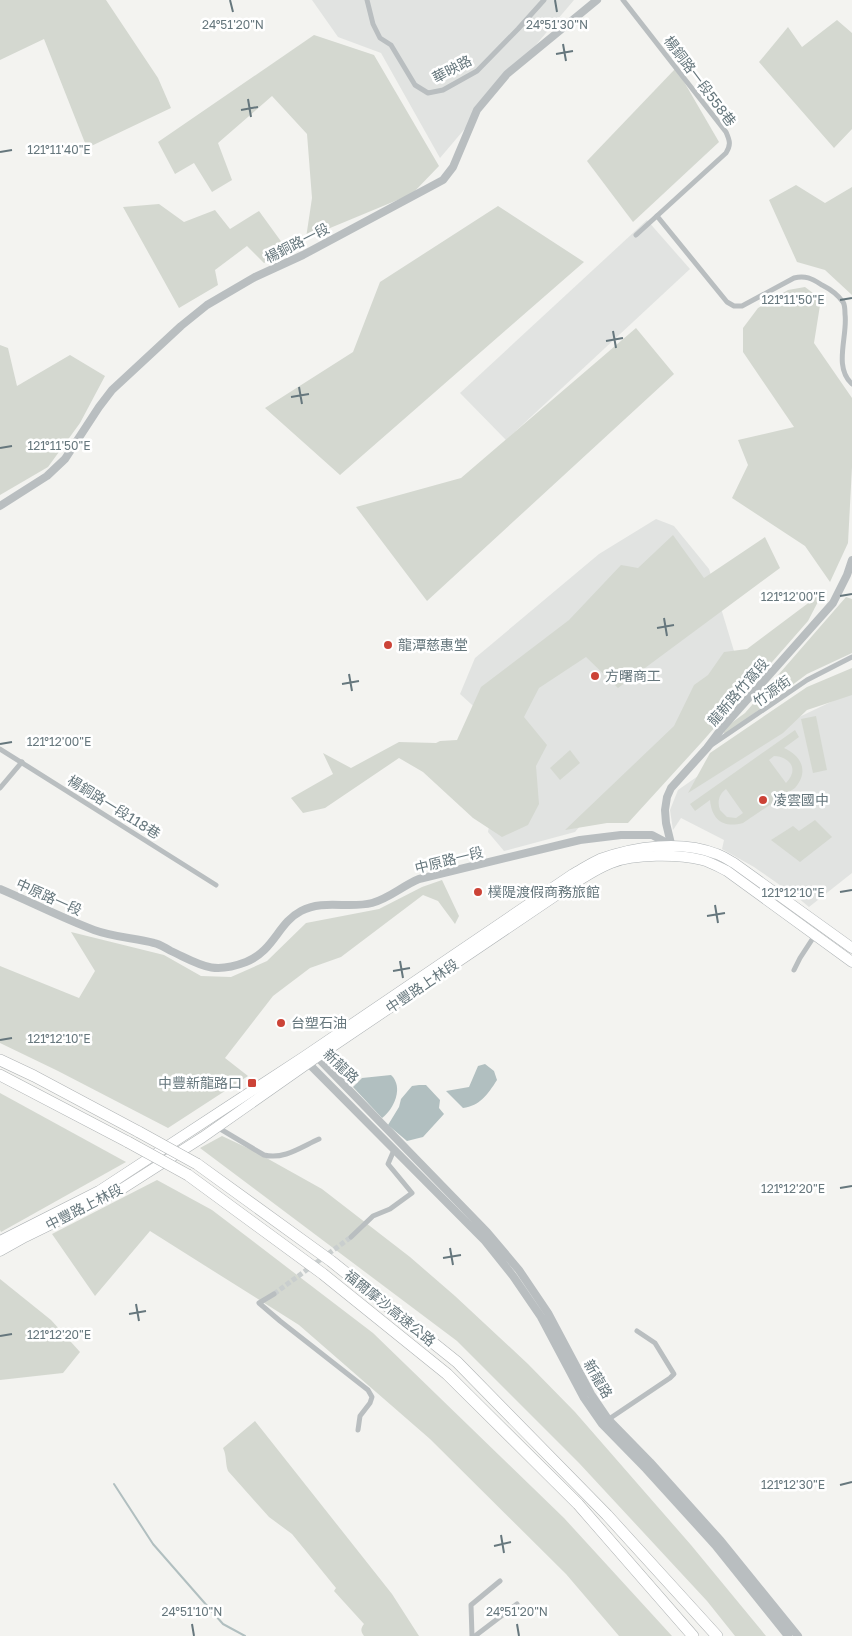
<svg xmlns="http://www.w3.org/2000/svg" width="852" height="1636" font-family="'Golos Text','Noto Sans TC',sans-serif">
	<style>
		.built { fill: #e1e3e1 }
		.green { fill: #d4d8d0; fill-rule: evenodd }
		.water { fill: #b1bfc0 }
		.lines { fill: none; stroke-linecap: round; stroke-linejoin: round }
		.stream { stroke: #b1bfc0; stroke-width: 2 }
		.minor-tunnel { stroke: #c9cece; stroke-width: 5; stroke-dasharray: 5 2.5; stroke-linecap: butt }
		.primary-casing { stroke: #adb2b4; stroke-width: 11 }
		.motorway-casing { stroke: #afb3b4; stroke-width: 12 }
		.minor { stroke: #b9bec0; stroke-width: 5 }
		.tertiary { stroke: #b9bec0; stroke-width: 8 }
		.primary { stroke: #fff; stroke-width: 10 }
		.motorway { stroke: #fff; stroke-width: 11 }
		.motorway-bridge-casing { stroke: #afb3b4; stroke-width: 12; stroke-linecap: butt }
		.motorway-bridge { stroke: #fff; stroke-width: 11 }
		.ticks { fill: none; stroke: #66777d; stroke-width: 2 }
		.poi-dot { fill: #cc4337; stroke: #fff; stroke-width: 2 }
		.labels { text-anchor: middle; stroke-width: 5; stroke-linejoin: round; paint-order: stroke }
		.street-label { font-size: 14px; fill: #66777d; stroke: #fff }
		.poi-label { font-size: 14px; fill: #66777d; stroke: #fff; text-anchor: start }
		.ticks-label { font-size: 12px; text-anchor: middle; fill: #66777d; stroke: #fff; stroke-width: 5; stroke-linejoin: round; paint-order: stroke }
	</style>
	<rect width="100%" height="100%" fill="#f3f3f0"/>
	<g class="built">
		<polygon points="312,0 574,0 440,158 381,53 338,37"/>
		<polygon points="647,220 690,269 506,440 460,393"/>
		<polygon points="656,519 674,526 709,569 734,651 704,711 596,807 575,832 504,851 488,832 493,803 513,742 460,694 475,658 599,554"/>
		<polygon points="852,692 852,873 809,907 797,897 754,867 722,849 724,840 681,818 673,830 670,810 678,790 748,741"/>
	</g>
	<g class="green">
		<polygon points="0,0 106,0 158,78 171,108 87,148 44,39 0,60"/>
		<polygon points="837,20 852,33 852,129 834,148 759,62 788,27 802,47"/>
		<polygon points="314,35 374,55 439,166 412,194 306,238 312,198 307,134 272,96 218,143 232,180 212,192 194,163 175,174 158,142"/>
		<polygon points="676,68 719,142 633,222 587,161"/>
		<polygon points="796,185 825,203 852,187 852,295 825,270 797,262 769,200"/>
		<polygon points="159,204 184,222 215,210 230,229 259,211 288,251 264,263 247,246 215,270 218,285 179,308 123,207"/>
		<polygon points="498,206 584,262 340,475 265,408 353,352 380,282"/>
		<polygon points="805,287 821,299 814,343 852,398 852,467 848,543 830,582 805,546 732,498 748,465 738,440 794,427 743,352 743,328 758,308 788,290"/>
		<polygon points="636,328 674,374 427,601 356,507 461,478"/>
		<polygon points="0,345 8,348 17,386 70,355 105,376 80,423 48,467 0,495"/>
		<polygon points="673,535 704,578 765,537 780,568 618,688 586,657 539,688 524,717 547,745 536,766 539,804 528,825 502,837 473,818 423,772 399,758 325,808 303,813 291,798 333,774 323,753 351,768 399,742 436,743 440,741 457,740 481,687 569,620 621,565 638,568"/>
		<polygon points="823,592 808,621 701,743 628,823 607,823 565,830 674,726 694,685 708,675 724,652 747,649"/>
		<polygon points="846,597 852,599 852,653 807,674 729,732 725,734 723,731 726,727 745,713"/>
		<polygon points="852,668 852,695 807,710 783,733 688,793 710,753 807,687"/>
		<polygon points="816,716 827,770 813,773 801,719"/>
		<path d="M 795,730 L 799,737 L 784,748 C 802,756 809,772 795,788 L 743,823 C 724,828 712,821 710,800 L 695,811 L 690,804 ZM 774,756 C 791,757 799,770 786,783 L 769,760 ZM 726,789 L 743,813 L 736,818 L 727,817 L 720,810 C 717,802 719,794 726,789 Z"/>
		<polygon points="570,750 580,763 560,780 550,768"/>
		<polygon points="815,820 832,837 800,862 771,840 793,826 799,831"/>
		<polygon points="442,880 459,916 455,924 438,901 423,895 341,957 310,968 273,996 225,1058 248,1076 168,1128 58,1071 0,1043 0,966 79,998 95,971 71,932 164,955 201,976 231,977 267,961 306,923 379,909 422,887"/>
		<polygon points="0,1093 126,1162 1,1232 0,1230"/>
		<polygon points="222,1136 254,1151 322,1189 410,1257 455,1296 528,1364 575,1412 691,1545 766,1636 735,1636 707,1601 579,1463 457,1341 200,1148"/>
		<polygon points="157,1180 212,1210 373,1333 564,1518 672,1636 619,1636 566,1574 430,1439 299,1325 150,1231 95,1296 52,1234"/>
		<polygon points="0,1279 51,1320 80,1352 63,1373 0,1380"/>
		<path d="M 255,1421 L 392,1594 L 419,1636 L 364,1636 C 360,1631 361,1628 364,1624 L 334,1591 L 336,1588 L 292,1534 L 269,1517 L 228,1471 C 225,1463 227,1456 223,1448 Z"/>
	</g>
	<g class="water">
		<path d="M 485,1064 L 494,1071 L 497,1080 C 488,1094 480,1106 463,1108 L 446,1091 L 469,1087 L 478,1066 Z"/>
		<path d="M 391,1075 C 404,1087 394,1109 382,1118 L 353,1087 L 362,1078 Z"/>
		<polygon points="419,1085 426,1085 440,1100 439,1108 444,1114 423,1137 407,1141 388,1125 399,1107 401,1099 412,1086"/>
	</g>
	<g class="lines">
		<polyline class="stream" points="114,1484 153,1544 223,1624 245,1636"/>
		<polyline class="minor-tunnel" points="274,1294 351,1237"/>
		<defs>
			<g id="primary">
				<path d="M 0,1241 L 99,1191 L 305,1056 L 573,874 C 582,869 591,863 600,859 C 635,846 682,840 717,854 C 723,856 728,860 734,863 L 852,948"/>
				<path d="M 0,1251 L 25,1237 L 117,1192 L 203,1137 L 317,1057 L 561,892 C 577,882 593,870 611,863 C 634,854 678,854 702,860 C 710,862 719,867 727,871 L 852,962"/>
			</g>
			<g id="motorway">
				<polyline points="0,1060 34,1076 139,1132"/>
				<polyline points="0,1075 128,1142"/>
				<polyline points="197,1164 331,1261 457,1362 607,1515 717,1636"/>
				<polyline points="188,1175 323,1274 447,1374 578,1504 693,1636"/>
			</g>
		</defs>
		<use href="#primary" class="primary-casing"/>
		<use href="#motorway" class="motorway-casing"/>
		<g class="minor">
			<polyline points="367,0 373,24 380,38 391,45 415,85 428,93 443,90 477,71 518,29 544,0"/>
			<path d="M 623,0 L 726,132 C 730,141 731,145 726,153 L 636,235"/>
			<path d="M 657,216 L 727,302 L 734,306 L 742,306 L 794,278 C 806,275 812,279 822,285 C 830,289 838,295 843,302 C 845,305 845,310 845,314 C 848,336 833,367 852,384"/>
			<polyline points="710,746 807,680 852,657"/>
			<polyline points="0,749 216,885"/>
			<polyline points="0,788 22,762"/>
			<polyline points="794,970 800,958 815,935"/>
			<path d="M 217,1127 L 264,1155 C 284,1160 301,1147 319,1139"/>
			<polyline points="351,1237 373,1216 390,1209 412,1193 388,1164 394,1150"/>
			<polyline points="274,1294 259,1303 280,1321 368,1390 372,1397 370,1403 360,1416 358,1430"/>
			<polyline points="606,1421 670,1378 674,1374 655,1343 637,1331"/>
			<polyline points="472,1636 471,1605 500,1581"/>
			<polyline points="475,1636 517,1604"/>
		</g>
		<g class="tertiary">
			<polyline points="0,506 47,476 65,459 99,407 112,390 181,326 207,305 255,277 303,255 443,180 453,167 477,110 507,74 597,0"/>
			<polyline points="672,848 666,823 665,810 667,797 671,788 707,748 722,728 833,603 847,575 852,560"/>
			<path d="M 0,889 C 31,902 62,918 94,930 C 113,937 134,938 154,943 C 160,944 165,948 171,951 C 201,965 212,975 246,962 C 274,951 278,923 301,911 C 323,899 349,909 372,903 C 390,898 402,886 419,879 L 580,840 L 621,835 L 652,835 L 671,845"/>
			<polyline points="788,1636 715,1545 646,1469 602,1424 584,1398 541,1317 513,1276 485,1241 309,1064 305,1056 317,1057 487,1232 519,1270 548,1313 591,1394 608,1419 650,1462 721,1541 798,1636"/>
		</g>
		<use href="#primary" class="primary"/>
		<use href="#motorway" class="motorway"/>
		<defs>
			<g id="motorway-bridge">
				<polyline points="139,1132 197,1164"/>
				<polyline points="128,1142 188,1175"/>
			</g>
		</defs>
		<use href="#motorway-bridge" class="motorway-bridge-casing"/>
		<use href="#motorway-bridge" class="motorway-bridge"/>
	</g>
	<path class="ticks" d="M 230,0 L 233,12M 555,0 L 557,12M 563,44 L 566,61M 556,54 L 573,51M 248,99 L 251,117M 241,110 L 258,107M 0,152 L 12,150M 840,300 L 852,298M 613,331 L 616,348M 606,341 L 623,338M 299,387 L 302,404M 291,397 L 309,394M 0,448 L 12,446M 840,596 L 852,594M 664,618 L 667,636M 657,628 L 674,625M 349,674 L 352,691M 342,684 L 359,681M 0,744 L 12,742M 840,892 L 852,890M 715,905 L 718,923M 707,916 L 725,913M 400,961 L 403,978M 393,971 L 410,968M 0,1040 L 12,1038M 840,1188 L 852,1186M 450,1248 L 453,1265M 443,1258 L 461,1255M 136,1304 L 139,1321M 129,1314 L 146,1311M 0,1336 L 12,1334M 840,1485 L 852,1482M 501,1535 L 504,1553M 494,1546 L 511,1542M 192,1624 L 194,1636M 517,1624 L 519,1636"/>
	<g class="poi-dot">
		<circle cx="388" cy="645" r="5"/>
		<circle cx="595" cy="676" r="5"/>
		<circle cx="763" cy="800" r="5"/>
		<circle cx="478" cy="892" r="5"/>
		<circle cx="281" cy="1023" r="5"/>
		<rect x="247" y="1078" width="10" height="10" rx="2.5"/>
	</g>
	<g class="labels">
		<g class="street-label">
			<text transform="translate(452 69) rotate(-28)" y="5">華映路</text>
			<text transform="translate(700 81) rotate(53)" y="5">楊銅路一段558巷</text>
			<text transform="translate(297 243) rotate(-27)" y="5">楊銅路一段</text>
			<text transform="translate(772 691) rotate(-35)" y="5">竹源街</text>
			<text transform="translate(738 692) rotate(-49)" y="5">龍新路竹窩段</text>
			<text transform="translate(114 807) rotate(32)" y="5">楊銅路一段118巷</text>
			<text transform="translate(449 860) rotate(-14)" y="5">中原路一段</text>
			<text transform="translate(49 897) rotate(24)" y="5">中原路一段</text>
			<text transform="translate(422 986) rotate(-34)" y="5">中豐路上林段</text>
			<text transform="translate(341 1066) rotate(43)" y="5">新龍路</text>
			<text transform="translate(84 1207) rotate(-27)" y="5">中豐路上林段</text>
			<text transform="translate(390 1308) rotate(39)" y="5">福爾摩沙高速公路</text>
			<text transform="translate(598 1379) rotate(60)" y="5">新龍路</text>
		</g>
		<g class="poi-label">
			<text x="398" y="650">龍潭慈惠堂</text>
			<text x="605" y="681">方曙商工</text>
			<text x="773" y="805">凌雲國中</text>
			<text x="488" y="897">樸隄渡假商務旅館</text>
			<text x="291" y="1028">台塑石油</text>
			<text x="242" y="1088" text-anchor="end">中豐新龍路口</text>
		</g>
	</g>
	<g class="ticks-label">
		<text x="233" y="29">24°51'20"N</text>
		<text x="557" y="29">24°51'30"N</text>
		<text x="59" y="154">121°11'40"E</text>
		<text x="793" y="304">121°11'50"E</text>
		<text x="59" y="450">121°11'50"E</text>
		<text x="793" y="601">121°12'00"E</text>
		<text x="59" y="746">121°12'00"E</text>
		<text x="793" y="897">121°12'10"E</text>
		<text x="59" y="1043">121°12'10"E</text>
		<text x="793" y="1193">121°12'20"E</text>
		<text x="59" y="1339">121°12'20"E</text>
		<text x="793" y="1489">121°12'30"E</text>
		<text x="192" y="1616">24°51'10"N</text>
		<text x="517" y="1616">24°51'20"N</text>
	</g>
</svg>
